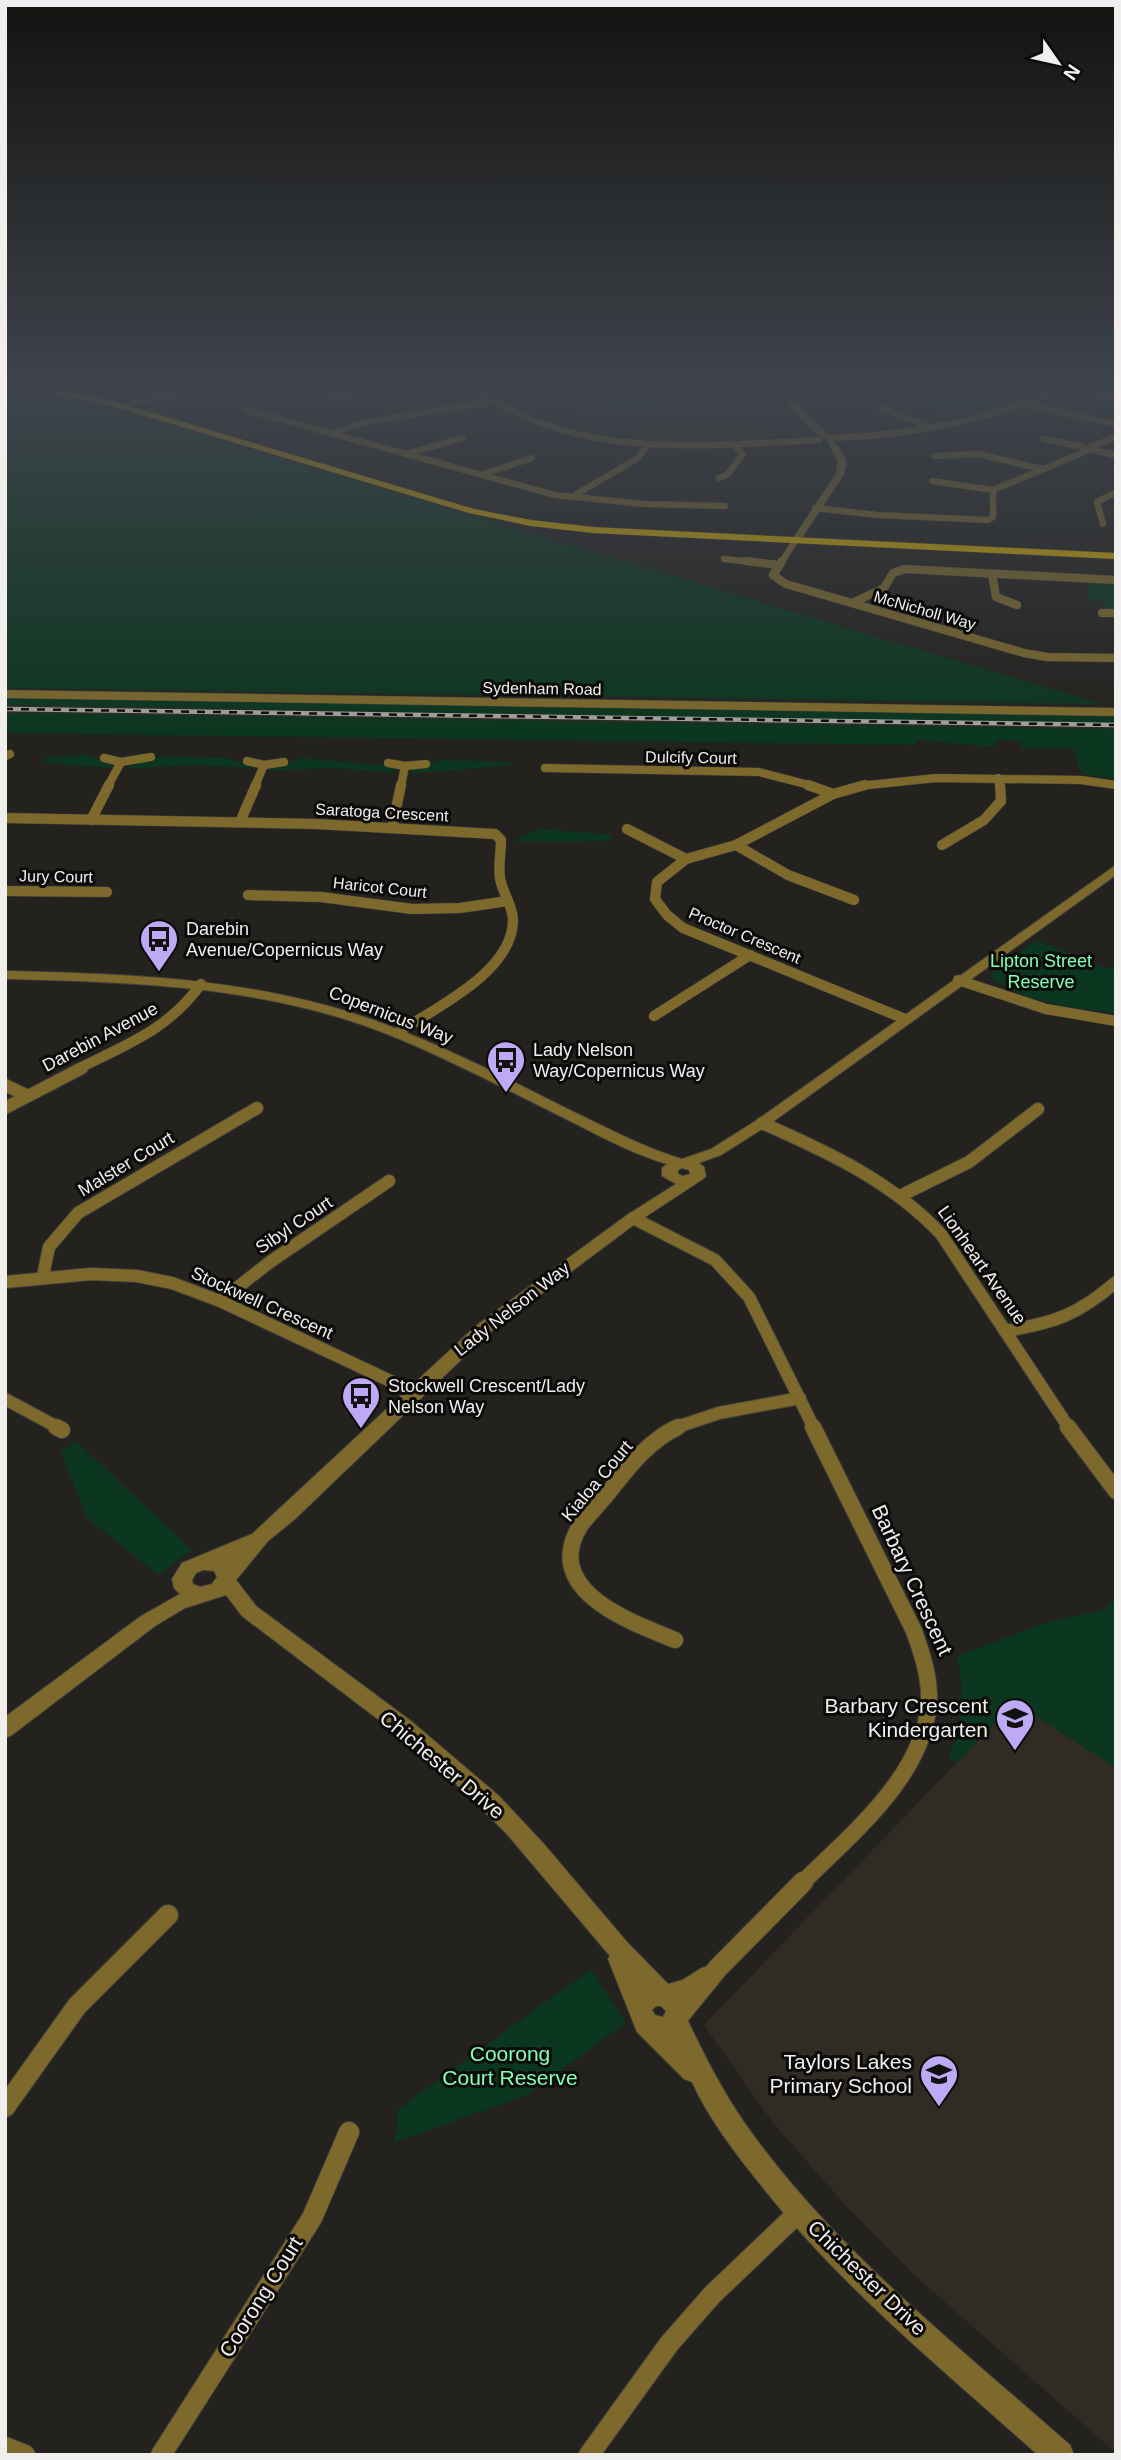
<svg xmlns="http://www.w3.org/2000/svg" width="1121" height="2460" font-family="Arial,sans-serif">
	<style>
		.built { fill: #302c23 }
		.green { fill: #0b361f }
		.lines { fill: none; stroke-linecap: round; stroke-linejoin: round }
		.minor-far5-casing { stroke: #403f3b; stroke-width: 7 }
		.minor-far4-casing { stroke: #403f3b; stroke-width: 9 }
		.minor-far3-casing { stroke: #403f3b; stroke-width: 11 }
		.minor-far2-casing { stroke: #403f3b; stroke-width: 14 }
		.minor-far1-casing { stroke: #403f3b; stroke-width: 18 }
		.minor-casing { stroke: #403f3b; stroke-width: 22 }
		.tertiary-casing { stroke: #403f3b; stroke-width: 2 }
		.primary-casing { stroke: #403f3b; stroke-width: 1 }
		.minor-far5 { stroke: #7d692c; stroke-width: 6 }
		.minor-far4 { stroke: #7d692c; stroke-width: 8 }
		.minor-far3 { stroke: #7d692c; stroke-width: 10 }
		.minor-far2 { stroke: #7d692c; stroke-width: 12 }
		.minor-far1 { stroke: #7d692c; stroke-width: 16 }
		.minor { stroke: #7d692c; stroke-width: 20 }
		.tertiary { fill: #7d692c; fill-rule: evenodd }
		.primary { fill: #dab001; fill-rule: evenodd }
		.rail-casing { stroke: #a2a19f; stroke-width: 4.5 }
		.rail { stroke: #0c0b0a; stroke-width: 2.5; stroke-dasharray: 8; stroke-linecap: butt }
		.labels { text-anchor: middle; stroke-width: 6; stroke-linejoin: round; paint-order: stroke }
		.far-street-label { font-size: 16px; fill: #f0efed; stroke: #0c0b0a }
		.poi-label { font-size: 18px; fill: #f0efed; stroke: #0c0b0a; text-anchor: start }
		.park-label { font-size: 18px; fill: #81ffb3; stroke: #0c0b0a }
		.street-label { font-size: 18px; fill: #f0efed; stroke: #0c0b0a }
		.near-street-label { font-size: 21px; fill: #f0efed; stroke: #0c0b0a }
		.near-poi-label { font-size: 21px; fill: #f0efed; stroke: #0c0b0a; text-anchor: end }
		.near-park-label { font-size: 21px; fill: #81ffb3; stroke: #0c0b0a }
	</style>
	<rect width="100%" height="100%" fill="#23221e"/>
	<g class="built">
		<polygon points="706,386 764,386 807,434 682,443 624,441 639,433 528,392"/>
		<polygon points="5,705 1116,724 1116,729 5,713"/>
		<polygon points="1015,1702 1116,1768 1116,2453 913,2274 846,2206 773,2123 704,2025"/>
	</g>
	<g class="green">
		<polygon points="805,386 1065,386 963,420 895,395 798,401 783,388"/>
		<polygon points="5,388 62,396 110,408 1102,704 5,688"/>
		<polygon points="609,393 673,405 650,415 584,403"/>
		<polygon points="1086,579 1116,581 1116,611 1107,610 1103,601 1090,600"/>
		<polygon points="5,696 1116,713 1116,724 5,705"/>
		<polygon points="5,713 1116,729 1116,779 1082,774 1073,748 1022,748 1021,741 994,740 996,747 916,740 916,745 5,733"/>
		<polygon points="88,755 114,765 112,768 45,763 46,757"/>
		<polygon points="160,756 226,758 256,768 191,765 123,769"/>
		<polygon points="302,758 387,766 398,773 332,768 267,771 269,768"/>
		<polygon points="443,760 509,762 514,765 409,774 415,768"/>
		<polygon points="537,829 608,834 613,841 512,842"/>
		<path d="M 1036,940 L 1100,966 L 1116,969 L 1116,1013 C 1073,1008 1024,1003 989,976 Z"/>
		<polygon points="76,1441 192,1550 158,1575 87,1518 61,1452"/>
		<path d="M 1116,1598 L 1116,1768 L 1015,1702 L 957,1763 L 949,1757 C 962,1723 965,1692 957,1656 L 1051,1621 L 1104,1610 Z"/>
		<polygon points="591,1969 626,2023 525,2096 393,2143 397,2131 398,2109"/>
	</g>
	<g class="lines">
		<defs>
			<g id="minor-far5">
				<path d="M 471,386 C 572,461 700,446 819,440"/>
				<polyline points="1066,388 1116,398"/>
				<polyline points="329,398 370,391 373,389 370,386"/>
				<polyline points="134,402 220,386"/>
				<polyline points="1028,405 1116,424"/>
				<polyline points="881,408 933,428"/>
				<polyline points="247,410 555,495 644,504 725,506"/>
				<polyline points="336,432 366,422 490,402"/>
				<path d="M 831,438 C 919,435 990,419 1071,386"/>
				<polyline points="1043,439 1083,447"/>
				<polyline points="1090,447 1116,437"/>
				<polyline points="1093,450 1116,455"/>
				<polyline points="406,454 463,438"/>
				<polyline points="935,456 979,454 1042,469"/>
				<polyline points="481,475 532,458"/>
				<polyline points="719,478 728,474 743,454 733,444"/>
				<polyline points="932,481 993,490"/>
				<polyline points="575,495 638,458 647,446"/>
				<polyline points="815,508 878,515 988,520 993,517 993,490 1087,451"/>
				<polyline points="1103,524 1097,502 1116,492"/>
				<polyline points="724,559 762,563"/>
				<polyline points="781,563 796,540"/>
			</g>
			<g id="minor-far4">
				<polyline points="746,561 779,565"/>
				<polyline points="782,561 773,575 786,584 1024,653 1047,657 1116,658"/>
				<polyline points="992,574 996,597 1017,605"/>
				<polyline points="852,603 884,588 893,573 905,569 1116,580"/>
				<polyline points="1102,613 1116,613"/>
				<polyline points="5,694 1116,712"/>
				<polyline points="5,756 10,754"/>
				<polyline points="104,758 121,762 151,757"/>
				<polyline points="247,761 264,765 284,762"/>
				<polyline points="388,763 405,766 426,764"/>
				<polyline points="545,768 759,772 813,786"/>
				<polyline points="998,778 1000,786"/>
				<polyline points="108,786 121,762"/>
				<polyline points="255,786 264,765"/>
				<polyline points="401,786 405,766"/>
				<polyline points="859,786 936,778 1081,780 1116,785"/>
			</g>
			<g id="minor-far3">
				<polyline points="808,785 833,794"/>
				<polyline points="865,785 833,794 736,845 686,859 657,882 655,899 667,915 683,928 905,1019"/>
				<path d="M 5,818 L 316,824 L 495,834 L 501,840 C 501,852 498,866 500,878 C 502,892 513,906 513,920 C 513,972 435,1008 397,1033"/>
				<polyline points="91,820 109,785"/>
				<polyline points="240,822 256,785"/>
				<polyline points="392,828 401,785"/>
				<polyline points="627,829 686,859"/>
				<polyline points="736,845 788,875 854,900"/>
				<polyline points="942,845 984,820 1001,801 1000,785"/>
				<polyline points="5,891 107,892"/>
				<polyline points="248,895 321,897 412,909 460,908 508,901"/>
				<polyline points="958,980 1046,1009 1116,1021"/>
				<polyline points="654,1016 750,955"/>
				<path d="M 78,1069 C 127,1044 168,1030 201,984"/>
			</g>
			<g id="minor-far2">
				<polyline points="5,1085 28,1096"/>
				<polyline points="5,1108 82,1068"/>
				<path d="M 762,1123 C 828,1152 891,1181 941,1234 L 1069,1428"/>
				<polyline points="902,1195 969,1162 1038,1109"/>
				<polyline points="633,1218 715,1260 749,1297 814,1428"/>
				<polyline points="43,1276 49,1247 78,1213 257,1108"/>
				<polyline points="5,1282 91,1274 137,1276 172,1283 220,1301 414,1392"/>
				<polyline points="220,1301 270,1262 389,1181"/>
				<path d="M 1005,1331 C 1054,1323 1078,1315 1116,1282"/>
				<polyline points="5,1399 59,1428"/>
				<polyline points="674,1428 719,1413 800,1398"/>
			</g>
			<g id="minor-far1">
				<polyline points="56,1427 62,1430"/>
				<polyline points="1068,1427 1116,1491"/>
				<path d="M 675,1640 C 631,1622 541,1591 580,1526 C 588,1515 599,1504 608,1493 C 627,1469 649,1440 678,1427"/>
				<path d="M 801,1884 C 851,1834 931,1771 929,1693 C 928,1671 921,1651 914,1631 L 813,1427"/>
			</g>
			<g id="minor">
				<polyline points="666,1995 687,1989 706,1977"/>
				<polyline points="678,2017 718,1968 803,1882"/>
				<polyline points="5,2107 77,2006 168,1915"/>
				<polyline points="5,2447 25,2455"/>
				<polyline points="161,2455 312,2218 349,2132"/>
				<polyline points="589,2455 669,2344 712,2295 799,2212"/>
			</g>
			<g id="tertiary">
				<path d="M 771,386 L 778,386 C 794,403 844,444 846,463 C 846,467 844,470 844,474 L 799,542 L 796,543 L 792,540 L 836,474 L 838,462 L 827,439 L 815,433 Z"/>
				<path d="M 1116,865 L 1116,875 L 767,1126 L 721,1155 L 699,1163 L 704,1167 L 706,1176 L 703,1179 L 639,1221 L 489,1333 L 295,1519 L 268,1541 L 236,1580 L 256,1606 L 411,1721 L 499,1796 L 543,1843 L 626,1941 L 669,1985 L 686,1998 L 690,2011 L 688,2021 C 707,2061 727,2100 754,2136 C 841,2255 960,2348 1070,2445 L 1074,2455 L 1038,2455 C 942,2369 840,2286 760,2184 C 735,2153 709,2119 692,2082 L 684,2079 L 637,2032 L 608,1959 L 610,1956 L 506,1833 L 455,1783 L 396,1733 L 242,1616 L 226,1595 L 185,1608 L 155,1626 L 12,1735 L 5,1738 L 5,1717 L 141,1616 L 180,1594 L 174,1588 L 172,1579 L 182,1563 L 252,1534 L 477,1325 L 627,1215 L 676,1184 L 662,1176 L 662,1168 L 667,1164 C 633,1154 601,1137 570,1121 C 511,1092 453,1061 392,1036 C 269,986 136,982 5,979 L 5,971 C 140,974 276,979 402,1031 C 463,1055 521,1086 580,1115 C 613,1131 646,1148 682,1159 L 711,1149 L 757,1120 ZM 682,1168 L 689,1170 L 690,1174 L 683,1176 L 678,1174 L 678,1170 ZM 203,1570 L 214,1571 L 217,1577 L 212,1584 L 200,1587 L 193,1584 L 192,1580 L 196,1573 ZM 656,2006 L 661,2006 L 666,2011 L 663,2017 L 655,2015 L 652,2010 Z"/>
			</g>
			<polygon id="primary" points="13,386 31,386 113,401 474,509 531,520 593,527 1116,553 1116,559 593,533 531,526 469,513 109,405"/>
		</defs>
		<use href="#minor-far5" class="minor-far5-casing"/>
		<use href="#minor-far4" class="minor-far4-casing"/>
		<use href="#minor-far3" class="minor-far3-casing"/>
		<use href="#minor-far2" class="minor-far2-casing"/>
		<use href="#minor-far1" class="minor-far1-casing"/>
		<use href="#minor" class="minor-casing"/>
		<use href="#tertiary" class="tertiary-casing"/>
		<use href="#primary" class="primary-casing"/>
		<use href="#minor-far5" class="minor-far5"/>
		<use href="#minor-far4" class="minor-far4"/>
		<use href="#minor-far3" class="minor-far3"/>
		<use href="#minor-far2" class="minor-far2"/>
		<use href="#minor-far1" class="minor-far1"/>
		<use href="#minor" class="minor"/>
		<use href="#tertiary" class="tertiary"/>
		<use href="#primary" class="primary"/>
		<defs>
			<polyline id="rail" points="5,709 1116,725"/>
		</defs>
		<use href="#rail" class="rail-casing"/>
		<use href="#rail" class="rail"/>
	</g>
	<linearGradient id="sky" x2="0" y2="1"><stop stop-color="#131310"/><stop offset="0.53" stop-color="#3f444c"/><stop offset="1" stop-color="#3f444c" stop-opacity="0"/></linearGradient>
	<rect width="1121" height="731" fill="url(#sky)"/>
	<defs>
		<symbol id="bus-pin" viewBox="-11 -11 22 30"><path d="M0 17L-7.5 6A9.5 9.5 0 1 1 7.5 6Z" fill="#bea9f4" stroke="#0c0b0a"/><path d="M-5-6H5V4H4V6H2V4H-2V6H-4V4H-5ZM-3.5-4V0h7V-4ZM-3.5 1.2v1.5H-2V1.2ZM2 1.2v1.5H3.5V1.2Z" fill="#111"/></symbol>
		<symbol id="school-pin" viewBox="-11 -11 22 30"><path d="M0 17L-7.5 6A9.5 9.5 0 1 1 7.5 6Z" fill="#bea9f4" stroke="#0c0b0a"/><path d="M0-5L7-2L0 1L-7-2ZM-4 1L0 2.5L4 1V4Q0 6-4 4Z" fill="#111"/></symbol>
	</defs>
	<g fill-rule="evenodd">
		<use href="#bus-pin" x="137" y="917" width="44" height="60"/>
		<use href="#bus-pin" x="484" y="1038" width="44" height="60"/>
		<use href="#bus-pin" x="339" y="1374" width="44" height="60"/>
		<use href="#school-pin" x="993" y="1696" width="44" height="60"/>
		<use href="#school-pin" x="917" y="2052" width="44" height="60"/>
	</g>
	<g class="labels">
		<g class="far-street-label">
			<text transform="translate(925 610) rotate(16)" y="6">McNicholl Way</text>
			<text transform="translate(542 688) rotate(1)" y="6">Sydenham Road</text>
			<text transform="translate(691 757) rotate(1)" y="6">Dulcify Court</text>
			<text transform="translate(382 812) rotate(3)" y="6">Saratoga Crescent</text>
			<text transform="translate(56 876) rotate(1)" y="6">Jury Court</text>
			<text transform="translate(380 887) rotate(6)" y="6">Haricot Court</text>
			<text transform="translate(745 935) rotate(23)" y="6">Proctor Crescent</text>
		</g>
		<g class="poi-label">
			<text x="186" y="935">Darebin<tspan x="186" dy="21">Avenue/Copernicus Way</tspan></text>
			<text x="533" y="1056">Lady Nelson<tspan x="533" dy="21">Way/Copernicus Way</tspan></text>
			<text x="388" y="1392">Stockwell Crescent/Lady<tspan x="388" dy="21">Nelson Way</tspan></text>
		</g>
		<g class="park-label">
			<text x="1041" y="967">Lipton Street<tspan x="1041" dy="21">Reserve</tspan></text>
		</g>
		<g class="street-label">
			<text transform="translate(391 1015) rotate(21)" y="6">Copernicus Way</text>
			<text transform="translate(100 1037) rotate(-28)" y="6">Darebin Avenue</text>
			<text transform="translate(126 1164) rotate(-31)" y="6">Malster Court</text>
			<text transform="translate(294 1225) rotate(-34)" y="6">Sibyl Court</text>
			<text transform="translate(982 1265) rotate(55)" y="6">Lionheart Avenue</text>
			<text transform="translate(262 1303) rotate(24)" y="6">Stockwell Crescent</text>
			<text transform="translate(512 1309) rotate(-38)" y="6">Lady Nelson Way</text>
			<text transform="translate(597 1481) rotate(-50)" y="6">Kialoa Court</text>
		</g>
		<g class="near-street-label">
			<text transform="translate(912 1580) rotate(65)" y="7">Barbary Crescent</text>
			<text transform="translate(442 1765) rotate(40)" y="7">Chichester Drive</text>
			<text transform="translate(867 2278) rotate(44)" y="7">Chichester Drive</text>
			<text transform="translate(261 2297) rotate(-58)" y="7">Coorong Court</text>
		</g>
		<g class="near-poi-label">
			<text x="988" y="1713">Barbary Crescent<tspan x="988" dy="24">Kindergarten</tspan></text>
			<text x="912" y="2069">Taylors Lakes<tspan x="912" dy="24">Primary School</tspan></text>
		</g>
		<g class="near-park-label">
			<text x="510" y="2061">Coorong<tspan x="510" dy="24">Court Reserve</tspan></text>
		</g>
	</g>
	<rect width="1121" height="2460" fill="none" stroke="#f0efed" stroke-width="14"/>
	<g transform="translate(1058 63) rotate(124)" stroke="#0c0b0a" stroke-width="5" paint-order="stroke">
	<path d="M0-5L12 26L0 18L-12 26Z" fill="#f0efed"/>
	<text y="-10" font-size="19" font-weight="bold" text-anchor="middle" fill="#f0efed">N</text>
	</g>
</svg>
